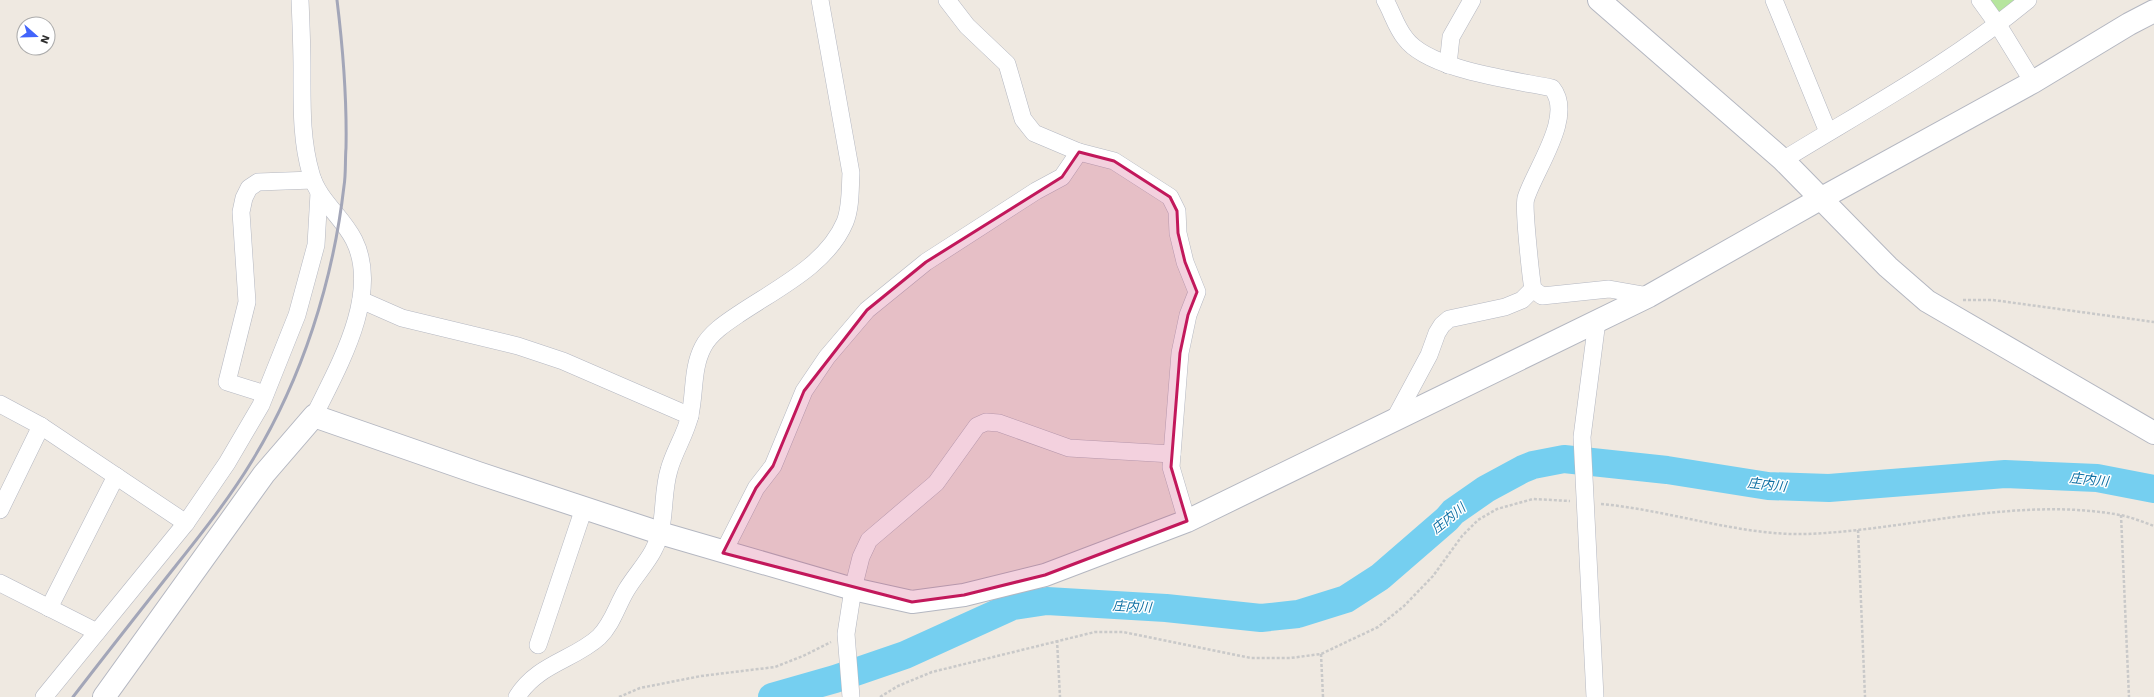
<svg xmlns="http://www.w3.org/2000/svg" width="2154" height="697" font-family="'Work Sans','Noto Sans JP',sans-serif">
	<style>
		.green { fill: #b6e59e }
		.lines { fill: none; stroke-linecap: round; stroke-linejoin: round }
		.river { stroke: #75cff0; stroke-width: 28 }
		.street-casing { stroke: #b4b7c1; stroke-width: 18 }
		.secondary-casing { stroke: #b4b7c1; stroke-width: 24 }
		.path { stroke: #c9c9c9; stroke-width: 2.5; stroke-dasharray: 3 2; stroke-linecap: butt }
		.street { stroke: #fff; stroke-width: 17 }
		.secondary { stroke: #fff; stroke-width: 22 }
		.rail { stroke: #a3a6b8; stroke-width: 3 }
		.marked { fill: #c2185b; fill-opacity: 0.2; stroke: #c2185b; stroke-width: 3; stroke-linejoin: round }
		.labels { text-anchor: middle; stroke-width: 3; stroke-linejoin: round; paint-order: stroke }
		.water-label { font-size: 13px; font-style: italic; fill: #0d6fa3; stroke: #fff }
	</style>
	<rect width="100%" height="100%" fill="#efe9e1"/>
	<polygon class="green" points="1985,0 2018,0 1997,17"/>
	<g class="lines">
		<polyline class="river" points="772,697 835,679 905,655 1013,606 1047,601 1166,608 1261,618 1298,614 1346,599 1380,577 1447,519 1453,512 1486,489 1523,469 1533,465 1564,459 1667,470 1768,486 1829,488 2005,474 2097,478 2154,489"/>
		<defs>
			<g id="street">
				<path d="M 300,0 C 301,23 302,46 302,69 C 302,105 301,140 311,174 C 318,200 342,216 354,240 C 381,294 338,367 314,416"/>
				<polyline points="947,0 967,26 1007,64 1023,119 1034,133 1079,152 1114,161 1170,197 1177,211 1178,233 1185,262 1197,292 1188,315 1180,353 1171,467 1187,521"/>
				<path d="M 1385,0 C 1392,12 1396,27 1405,38 C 1428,70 1514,80 1552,88 C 1575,116 1535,169 1526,198 C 1523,206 1531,278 1533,289 L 1542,296 L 1609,289 L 1649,296"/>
				<polyline points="1774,0 1828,132"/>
				<polyline points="1980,0 1998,25 2033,82"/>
				<polyline points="1448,65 1451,37 1472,0"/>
				<path d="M 1783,160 C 1866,109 1953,62 2028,0"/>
				<polyline points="361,300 402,318 518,346 563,361 690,416"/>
				<polyline points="265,394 227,382 247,302 241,212 244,198 249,188 258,182 313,180"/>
				<polyline points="0,404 41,426 186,523"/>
				<polyline points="1394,420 1429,355 1437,333 1442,325 1449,319 1505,307 1522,300 1533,289"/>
				<polyline points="0,510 41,426"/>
				<polyline points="723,553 756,488 773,466 804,391 827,357 867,310 926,262 1036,191 1062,177 1079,152"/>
				<polyline points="0,583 97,632"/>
				<polyline points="49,608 116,476"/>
				<polyline points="538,645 584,508"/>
				<polyline points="44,697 186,523 227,463 261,405 297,315 316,245 319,193"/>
				<path d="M 517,697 C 537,664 574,660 599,637 C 613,623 617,605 627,589 C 635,576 646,564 653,551 C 667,526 661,496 669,470 C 674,451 686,434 690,415 C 695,392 692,368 703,347 C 710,333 727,322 739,314 C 776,289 827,265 845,222 C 851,207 850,189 851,173 L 820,0"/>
				<polyline points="851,697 846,634 853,589 861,557 869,540 936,483 977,426 986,422 999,423 1069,448 1172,454"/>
				<polyline points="1595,697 1582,437 1597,321"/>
			</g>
			<g id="secondary">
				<polyline points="1599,0 1783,160 1888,267 1927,301 2154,433"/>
				<polyline points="104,697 264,474 314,416 478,473 660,533 853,589 912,602 964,595 1045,575 1187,521 1649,296 1820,199 2033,82 2129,24 2154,11"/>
			</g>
		</defs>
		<use href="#street" class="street-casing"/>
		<use href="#secondary" class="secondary-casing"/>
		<g class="path">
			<polyline points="1963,300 1993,300 2154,322"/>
			<path d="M 1601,504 C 1669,510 1740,536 1807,534 C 1910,530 2016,496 2120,515 C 2131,517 2143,522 2154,526"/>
			<polyline points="2121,515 2129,697"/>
			<polyline points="1858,530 1865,697"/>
			<polyline points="1057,640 1060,697"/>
			<polyline points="1321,654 1323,697"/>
			<polyline points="619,697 640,688 701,676 775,667 803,656 831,642"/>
			<polyline points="880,697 898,686 932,672 1095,632 1123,632 1251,658 1290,658 1321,654 1378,627 1404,606 1433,576 1462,536 1478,520 1497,509 1533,499 1570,501"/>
		</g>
		<use href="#street" class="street"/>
		<use href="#secondary" class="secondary"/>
		<path class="rail" d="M 73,697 C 106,654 140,611 174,568 C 201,534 229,499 252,461 C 302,379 333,282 344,186 C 346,174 345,160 346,148 C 347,98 343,49 337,0"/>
	</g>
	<path class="marked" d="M 1079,152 L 1114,161 L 1170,197 L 1177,211 L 1178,233 L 1185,262 L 1197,292 L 1188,315 L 1180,353 L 1171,467 L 1187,521 L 1045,575 L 964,595 L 912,602 L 723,553 L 756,488 L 773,466 L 804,391 L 867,310 L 926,262 L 1062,177 Z"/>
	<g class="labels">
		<g class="water-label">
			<text transform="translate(2089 479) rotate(6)" y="5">庄内川</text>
			<text transform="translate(1767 484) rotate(6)" y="5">庄内川</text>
			<text transform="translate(1448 518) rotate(-39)" y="5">庄内川</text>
			<text transform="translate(1132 606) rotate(3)" y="5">庄内川</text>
		</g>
	</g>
	<g transform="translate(36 36) rotate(110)"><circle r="19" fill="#ffffff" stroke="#ababab"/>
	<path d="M0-3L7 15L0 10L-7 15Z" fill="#4264fb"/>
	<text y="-6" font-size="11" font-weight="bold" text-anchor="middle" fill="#2e2e2e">N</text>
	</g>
</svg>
